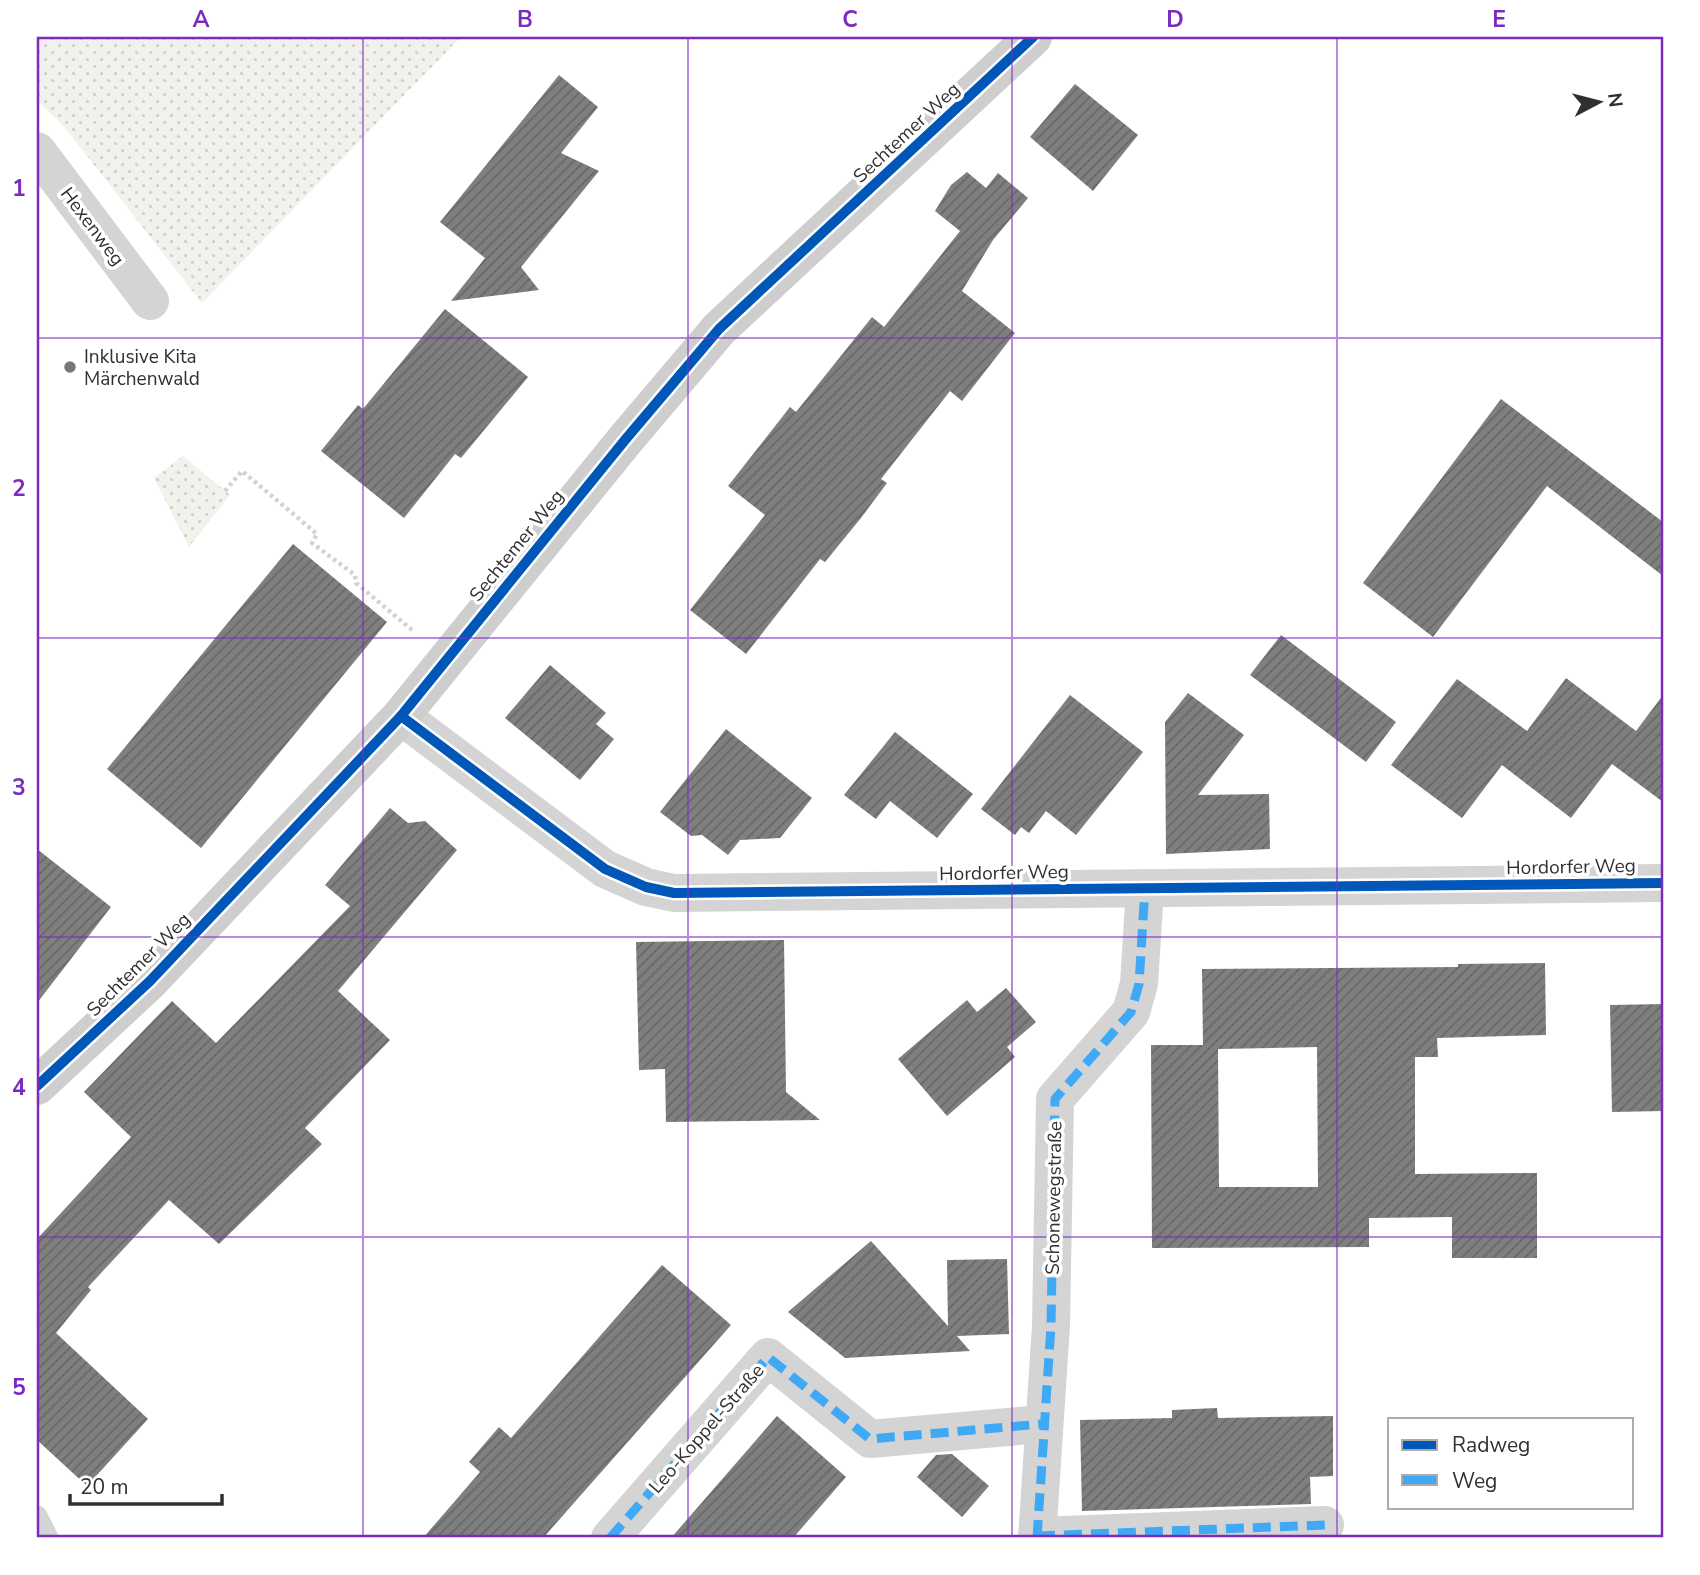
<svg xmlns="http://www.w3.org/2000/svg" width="1700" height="1575" font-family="'Nunito Sans',sans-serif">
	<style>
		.green { fill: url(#green-dots) }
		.building { fill: url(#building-hatch); fill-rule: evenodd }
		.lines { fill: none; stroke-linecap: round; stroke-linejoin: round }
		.path { stroke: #d3d3d3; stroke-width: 4.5; stroke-dasharray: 3.5 3.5; stroke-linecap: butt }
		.lane { stroke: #d4d4d4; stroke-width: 21 }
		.street { stroke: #d4d4d4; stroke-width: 38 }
		.secondary { stroke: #cecece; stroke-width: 38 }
		.quiet { stroke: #3fa9f5; stroke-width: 9; stroke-dasharray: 18 9; stroke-linecap: butt }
		.cycleway-casing { stroke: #fff; stroke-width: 15 }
		.cycleway { stroke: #0057b8; stroke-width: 10 }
		.grid { fill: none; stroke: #7b2cbf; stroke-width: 2; stroke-opacity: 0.55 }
		.poi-dot { fill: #787878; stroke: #fff; stroke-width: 2.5 }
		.labels { text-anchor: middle; stroke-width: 7; stroke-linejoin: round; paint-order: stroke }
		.street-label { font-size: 19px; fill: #303030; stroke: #fff }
		.poi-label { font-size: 19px; fill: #303030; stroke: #fff; text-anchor: start }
		.neatline { fill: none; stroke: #7b2cbf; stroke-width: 2.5 }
		.grid-label { font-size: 23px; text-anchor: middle; font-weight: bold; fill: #7b2cbf }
	</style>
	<defs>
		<pattern id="green-dots" width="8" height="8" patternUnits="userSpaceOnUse" patternTransform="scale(1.75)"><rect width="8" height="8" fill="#f3f1ec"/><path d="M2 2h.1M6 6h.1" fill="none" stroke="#d1cfcb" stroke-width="1.8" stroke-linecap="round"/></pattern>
		<pattern id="building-hatch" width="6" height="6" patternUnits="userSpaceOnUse" patternTransform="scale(1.75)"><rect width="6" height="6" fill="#7f7f7f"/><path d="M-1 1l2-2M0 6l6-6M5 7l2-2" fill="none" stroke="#686868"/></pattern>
	</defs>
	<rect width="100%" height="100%" fill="#fff"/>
	<g class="green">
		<polygon points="37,37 461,37 202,303 62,124 37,101"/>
		<polygon points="183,456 230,495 189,547 154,478"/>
	</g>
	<g class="building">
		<polygon points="559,75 598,107 561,153 599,171 521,267 539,290 451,301 485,258 440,222"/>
		<polygon points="1075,84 1138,135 1093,191 1030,137"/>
		<polygon points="967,172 986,188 998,173 1028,198 993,240 962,291 1015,333 962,401 950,391 881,479 887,483 861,518 825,562 820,559 746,654 690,610 765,515 728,486 790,407 796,412 872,317 884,327 960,231 935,211 951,185"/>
		<polygon points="445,309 528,377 461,458 455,454 404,518 321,451 358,405 363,409"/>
		<polygon points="1501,399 1663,522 1663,576 1547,486 1433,637 1363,583"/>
		<polygon points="293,544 387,622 201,848 107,769"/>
		<polygon points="1281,635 1396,722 1366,762 1250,675"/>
		<polygon points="550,665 606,713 596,724 614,739 580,780 505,718"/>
		<polygon points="1566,678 1636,731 1663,695 1663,802 1612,764 1571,818 1502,765 1462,818 1391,765 1457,679 1527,731"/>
		<polygon points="1188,693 1244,735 1198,795 1269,794 1270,849 1166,854 1165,722"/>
		<polygon points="1070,695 1143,752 1076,835 1046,811 1029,833 1021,827 1015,835 981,809"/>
		<polygon points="726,729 812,798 780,838 740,840 728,855 702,835 691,836 660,812"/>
		<polygon points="895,732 973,794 937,838 890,801 876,819 844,795"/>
		<polygon points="390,808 408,823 425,821 457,850 338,991 390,1040 305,1128 322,1144 219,1244 169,1200 88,1287 91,1290 56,1333 148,1419 87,1486 37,1440 37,1239 131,1137 84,1092 172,1001 216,1043 350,906 325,885"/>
		<polygon points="37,849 111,907 37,1003"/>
		<polygon points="784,940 786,1092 820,1120 666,1122 665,1069 639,1070 636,942"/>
		<path d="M 1545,963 L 1546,1035 L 1437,1038 L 1438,1057 L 1415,1057 L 1415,1174 L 1537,1173 L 1537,1258 L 1452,1258 L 1452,1217 L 1369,1218 L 1369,1247 L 1152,1248 L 1151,1045 L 1203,1045 L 1202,969 L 1458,967 L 1458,964 ZM 1317,1047 L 1318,1187 L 1219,1187 L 1218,1049 Z"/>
		<polygon points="1006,988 1036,1022 1007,1047 1015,1057 947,1116 898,1059 967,1000 977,1012"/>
		<polygon points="1663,1004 1663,1111 1612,1112 1610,1005"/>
		<polygon points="871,1241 948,1326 947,1260 1007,1259 1009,1334 957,1336 970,1351 845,1358 788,1312"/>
		<polygon points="662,1265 731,1325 701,1359 543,1538 423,1538 480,1472 469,1462 499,1427 511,1438"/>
		<polygon points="1217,1408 1218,1418 1333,1416 1333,1476 1310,1477 1311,1504 1082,1511 1080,1420 1172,1418 1172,1410"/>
		<polygon points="777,1416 846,1477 793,1538 671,1538"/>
		<polygon points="952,1454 989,1486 962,1517 917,1477 936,1455"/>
	</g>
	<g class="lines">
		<polyline class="path" points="225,491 242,471 317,534 312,543 355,575 356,583 412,630"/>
		<polyline class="lane" points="37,1516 48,1538"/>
		<g class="street">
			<polyline points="37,151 150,301"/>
			<polyline points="401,716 605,869 646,887 674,893 1663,883"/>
			<polyline points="1037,1536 1325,1525"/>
			<polyline points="610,1538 768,1357 870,1439 1042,1424"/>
			<polyline points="1037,1538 1051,1326 1055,1099 1131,1012 1139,984 1145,888"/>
		</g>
		<polyline class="secondary" points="37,1086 150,981 401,716 625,440 719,329 1033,37"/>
		<g class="quiet">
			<polyline points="1037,1536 1325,1525"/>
			<polyline points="610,1538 768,1357 870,1439 1042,1424"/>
			<polyline points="1037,1538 1051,1326 1055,1099 1131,1012 1139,984 1145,888"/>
		</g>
		<defs>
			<g id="cycleway">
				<polyline points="401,716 605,869 646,887 674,893 1663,883"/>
				<polyline points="37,1086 150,981 401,716 625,440 719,329 1033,37"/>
			</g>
		</defs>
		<use href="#cycleway" class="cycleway-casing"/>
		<use href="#cycleway" class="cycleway"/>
	</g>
	<path class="grid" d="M 363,37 L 363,1538M 688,37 L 688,1538M 1012,37 L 1012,1538M 1337,37 L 1337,1538M 37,338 L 1663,338M 37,638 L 1663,638M 37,937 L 1663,937M 37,1237 L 1663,1237"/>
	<circle class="poi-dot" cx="70" cy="367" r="7"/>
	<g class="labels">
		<g class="street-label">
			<text transform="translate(906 132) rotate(-43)" y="7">Sechtemer Weg</text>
			<text transform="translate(93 226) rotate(53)" y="7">Hexenweg</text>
			<text transform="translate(516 545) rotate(-51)" y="7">Sechtemer Weg</text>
			<text transform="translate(1571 866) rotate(-1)" y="7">Hordorfer Weg</text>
			<text transform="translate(1004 872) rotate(-1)" y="7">Hordorfer Weg</text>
			<text transform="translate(138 964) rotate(-45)" y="7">Sechtemer Weg</text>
			<text transform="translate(1053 1198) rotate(-89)" y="7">Schonewegstraße</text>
			<text transform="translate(706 1428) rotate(-49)" y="7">Leo-Koppel-Straße</text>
		</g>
		<g class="poi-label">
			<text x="84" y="363">Inklusive Kita<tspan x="84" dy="22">Märchenwald</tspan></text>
		</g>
	</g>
	<rect width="1700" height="1575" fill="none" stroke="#ffffff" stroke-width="77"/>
	<rect x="1388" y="1418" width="245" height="91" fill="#ffffff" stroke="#acacac" stroke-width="2"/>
	<rect x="1402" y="1440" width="35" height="10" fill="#0057b8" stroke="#acacac" stroke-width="2"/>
	<text x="1452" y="1452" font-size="21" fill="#303030">Radweg</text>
	<rect x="1402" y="1475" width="35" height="10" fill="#3fa9f5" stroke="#acacac" stroke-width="2"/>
	<text x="1452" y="1488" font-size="21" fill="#303030">Weg</text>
	<g transform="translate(1599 102) rotate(83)" stroke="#ffffff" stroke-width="5" paint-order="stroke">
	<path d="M0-5L12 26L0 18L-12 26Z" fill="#303030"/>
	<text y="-10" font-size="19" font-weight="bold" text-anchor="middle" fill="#303030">N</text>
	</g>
	<path d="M70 1494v10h152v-10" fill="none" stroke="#303030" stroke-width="3.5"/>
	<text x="80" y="1494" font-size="21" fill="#303030" stroke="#ffffff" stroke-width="5" paint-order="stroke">20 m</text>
	<rect x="38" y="38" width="1624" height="1498" class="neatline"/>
	<g class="grid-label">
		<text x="201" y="27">A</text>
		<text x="525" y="27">B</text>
		<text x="850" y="27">C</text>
		<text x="1175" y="27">D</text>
		<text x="1499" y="27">E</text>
		<text x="19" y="196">1</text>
		<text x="19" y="496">2</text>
		<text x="19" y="795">3</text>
		<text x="19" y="1095">4</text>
		<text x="19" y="1395">5</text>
	</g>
</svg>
